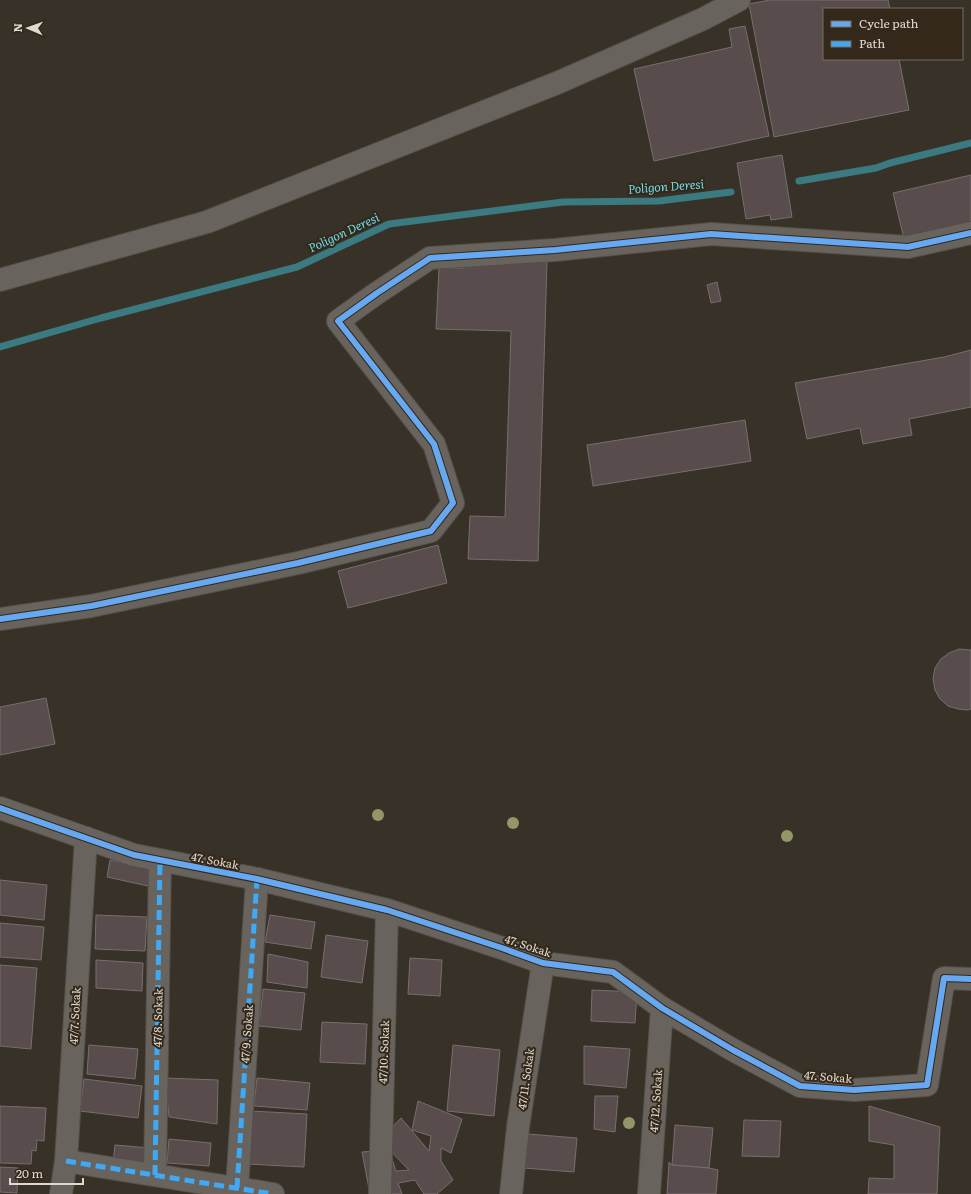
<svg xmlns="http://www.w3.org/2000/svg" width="971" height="1194" font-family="Literata,serif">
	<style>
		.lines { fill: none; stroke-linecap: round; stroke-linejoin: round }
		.stream { stroke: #3b7a81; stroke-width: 7 }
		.building { fill: #594c4c; stroke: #766f6d }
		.minor-casing { stroke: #544f47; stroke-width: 24 }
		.minor { stroke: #68635d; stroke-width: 22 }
		.quiet { stroke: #3fa9f5; stroke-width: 5; stroke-dasharray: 10 5; stroke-linecap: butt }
		.cycleway-casing { stroke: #332819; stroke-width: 8 }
		.cycleway { stroke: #66a8f1; stroke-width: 6 }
		.tree { fill: #939667 }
		.labels { text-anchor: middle; stroke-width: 4; stroke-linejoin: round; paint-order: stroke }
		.street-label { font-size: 11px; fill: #e0d9d0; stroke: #332819 }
		.water-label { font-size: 12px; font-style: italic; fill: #70dcea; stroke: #332819 }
	</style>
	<rect width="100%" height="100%" fill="#373128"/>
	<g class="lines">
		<g class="stream">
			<polyline points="799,181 876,168 890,163 971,143"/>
			<polyline points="0,347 101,318 297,267 389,224 563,202 659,201 731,192"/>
		</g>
	</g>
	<g class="building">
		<polygon points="770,0 888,0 890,9 824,9 824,59 899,59 909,110 774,137 749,4"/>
		<polygon points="745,26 769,136 654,161 634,69 732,47 729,29"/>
		<polygon points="782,155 792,217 771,220 770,215 746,219 737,163"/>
		<polygon points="971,175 971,223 904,239 893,193"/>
		<polygon points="465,260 547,262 538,561 468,559 470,516 505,517 511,331 436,329 439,268 464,268"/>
		<polygon points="717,282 721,301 711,303 707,285"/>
		<polygon points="971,350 971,407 909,419 912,435 863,444 860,428 807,439 795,383 944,357"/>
		<polygon points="745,420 751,461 593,486 587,445"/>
		<polygon points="438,545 447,583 348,608 338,571"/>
		<polygon points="959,649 971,650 971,709 968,710 958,709 948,706 940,699 935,690 933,679 935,668 941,659 949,653"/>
		<polygon points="46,698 55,744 0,755 0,707"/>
		<polygon points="110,860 151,869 148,886 107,877"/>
		<polygon points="0,880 47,885 44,920 0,915"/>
		<polygon points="96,915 147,917 145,951 95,949"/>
		<polygon points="270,915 315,922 311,949 265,942"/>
		<polygon points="0,923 44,927 41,960 0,957"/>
		<polygon points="326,935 368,941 362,983 321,977"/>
		<polygon points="268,954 308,962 307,988 267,982"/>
		<polygon points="410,958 442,960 440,996 408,994"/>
		<polygon points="96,960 143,963 142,991 96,988"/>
		<polygon points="0,965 37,968 31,1049 0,1046"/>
		<polygon points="263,989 305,993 301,1030 259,1026"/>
		<polygon points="592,990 637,992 635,1023 591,1021"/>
		<polygon points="322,1022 367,1024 365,1064 320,1062"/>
		<polygon points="89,1045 138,1049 135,1079 87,1074"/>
		<polygon points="453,1045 500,1050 494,1116 447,1111"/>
		<polygon points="584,1046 630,1049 626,1088 584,1084"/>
		<polygon points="165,1078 218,1080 217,1124 169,1117"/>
		<polygon points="257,1078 310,1083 307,1110 254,1106"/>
		<polygon points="84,1079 142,1086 138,1118 80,1111"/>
		<polygon points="595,1096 618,1096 615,1132 594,1129"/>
		<polygon points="418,1101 462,1119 451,1153 441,1148 441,1161 453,1180 437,1194 424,1194 415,1180 398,1183 402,1194 370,1194 362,1152 389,1150 396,1171 409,1170 380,1140 401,1118 429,1151 431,1136 412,1130"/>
		<polygon points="0,1106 46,1108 44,1141 37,1140 36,1151 32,1150 31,1164 0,1163"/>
		<polygon points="869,1106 940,1127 937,1194 868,1194 869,1178 894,1179 894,1145 869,1141"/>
		<polygon points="250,1111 307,1114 304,1167 247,1164"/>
		<polygon points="744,1120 781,1121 779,1157 742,1156"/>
		<polygon points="675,1125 713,1128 709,1168 672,1165"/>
		<polygon points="528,1134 577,1138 574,1172 524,1168"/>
		<polygon points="169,1139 211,1143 209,1166 167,1163"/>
		<polygon points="115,1145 150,1148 148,1166 113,1163"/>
		<polygon points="669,1162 672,1165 709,1168 718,1170 716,1194 667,1194"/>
		<polygon points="0,1167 18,1168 17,1193 0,1192"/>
	</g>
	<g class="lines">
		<defs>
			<g id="minor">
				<polyline points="0,280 207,222 557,83 703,19 739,0"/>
				<polyline points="0,619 91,606 298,563 431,531 453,503 434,444 338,321 377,293 430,258 555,250 711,234 908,247 971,233"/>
				<polyline points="0,808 134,855 257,879 387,910 502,948 543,963 613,972 662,1008 733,1050 800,1086 854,1090 927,1085 944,978 971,979"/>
				<polyline points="66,1161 273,1194"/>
				<polyline points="155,1175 160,861"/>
				<polyline points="237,1188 257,879"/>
				<polyline points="61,1194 66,1161 86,838"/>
				<polyline points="380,1194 387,910"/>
				<polyline points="511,1194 518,1127 543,963"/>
				<polyline points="649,1194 662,1008"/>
			</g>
		</defs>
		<use href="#minor" class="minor-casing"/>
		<use href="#minor" class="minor"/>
		<g class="quiet">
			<polyline points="66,1161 273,1194"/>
			<polyline points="155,1175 160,861"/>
			<polyline points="237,1188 257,879"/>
		</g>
		<defs>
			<g id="cycleway">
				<polyline points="0,619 91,606 298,563 431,531 453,503 434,444 338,321 377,293 430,258 555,250 711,234 908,247 971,233"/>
				<polyline points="0,808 134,855 257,879 387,910 502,948 543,963 613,972 662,1008 733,1050 800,1086 854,1090 927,1085 944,978 971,979"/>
			</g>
		</defs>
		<use href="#cycleway" class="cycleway-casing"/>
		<use href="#cycleway" class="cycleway"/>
	</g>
	<g class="tree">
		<circle cx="378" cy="815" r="6"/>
		<circle cx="513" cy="823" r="6"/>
		<circle cx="787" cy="836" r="6"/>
		<circle cx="629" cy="1123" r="6"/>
	</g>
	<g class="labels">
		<g class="street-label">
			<text transform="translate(215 861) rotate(11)" y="4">47. Sokak</text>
			<text transform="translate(528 946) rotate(18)" y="4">47. Sokak</text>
			<text transform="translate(75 1016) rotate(-87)" y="4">47/7. Sokak</text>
			<text transform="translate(158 1018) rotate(-89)" y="4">47/8. Sokak</text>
			<text transform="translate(247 1034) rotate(-86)" y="4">47/9. Sokak</text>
			<text transform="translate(384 1052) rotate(-88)" y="4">47/10. Sokak</text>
			<text transform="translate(828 1077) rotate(5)" y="4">47. Sokak</text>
			<text transform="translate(526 1079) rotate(-82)" y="4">47/11. Sokak</text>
			<text transform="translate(656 1101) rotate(-86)" y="4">47/12. Sokak</text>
		</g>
		<g class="water-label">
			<text transform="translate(666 187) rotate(-4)" y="4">Poligon Deresi</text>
			<text transform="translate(344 233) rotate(-25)" y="4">Poligon Deresi</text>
		</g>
	</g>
	<rect x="823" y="8" width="140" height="52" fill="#332819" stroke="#786f62"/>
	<rect x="831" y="21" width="20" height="6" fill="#66a8f1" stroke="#786f62"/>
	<text x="859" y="28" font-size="12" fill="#e0d9d0">Cycle path</text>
	<rect x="831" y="41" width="20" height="6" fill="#3fa9f5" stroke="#786f62"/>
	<text x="859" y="48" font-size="12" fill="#e0d9d0">Path</text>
	<g transform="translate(28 28) rotate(272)" stroke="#332819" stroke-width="3" paint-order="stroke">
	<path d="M0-3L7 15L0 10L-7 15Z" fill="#e0d9d0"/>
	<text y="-6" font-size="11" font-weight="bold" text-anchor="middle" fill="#e0d9d0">N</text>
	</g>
	<path d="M10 1178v6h73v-6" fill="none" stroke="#e0d9d0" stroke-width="2"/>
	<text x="16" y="1178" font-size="12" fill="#e0d9d0" stroke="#332819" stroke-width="3" paint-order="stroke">20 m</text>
</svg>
